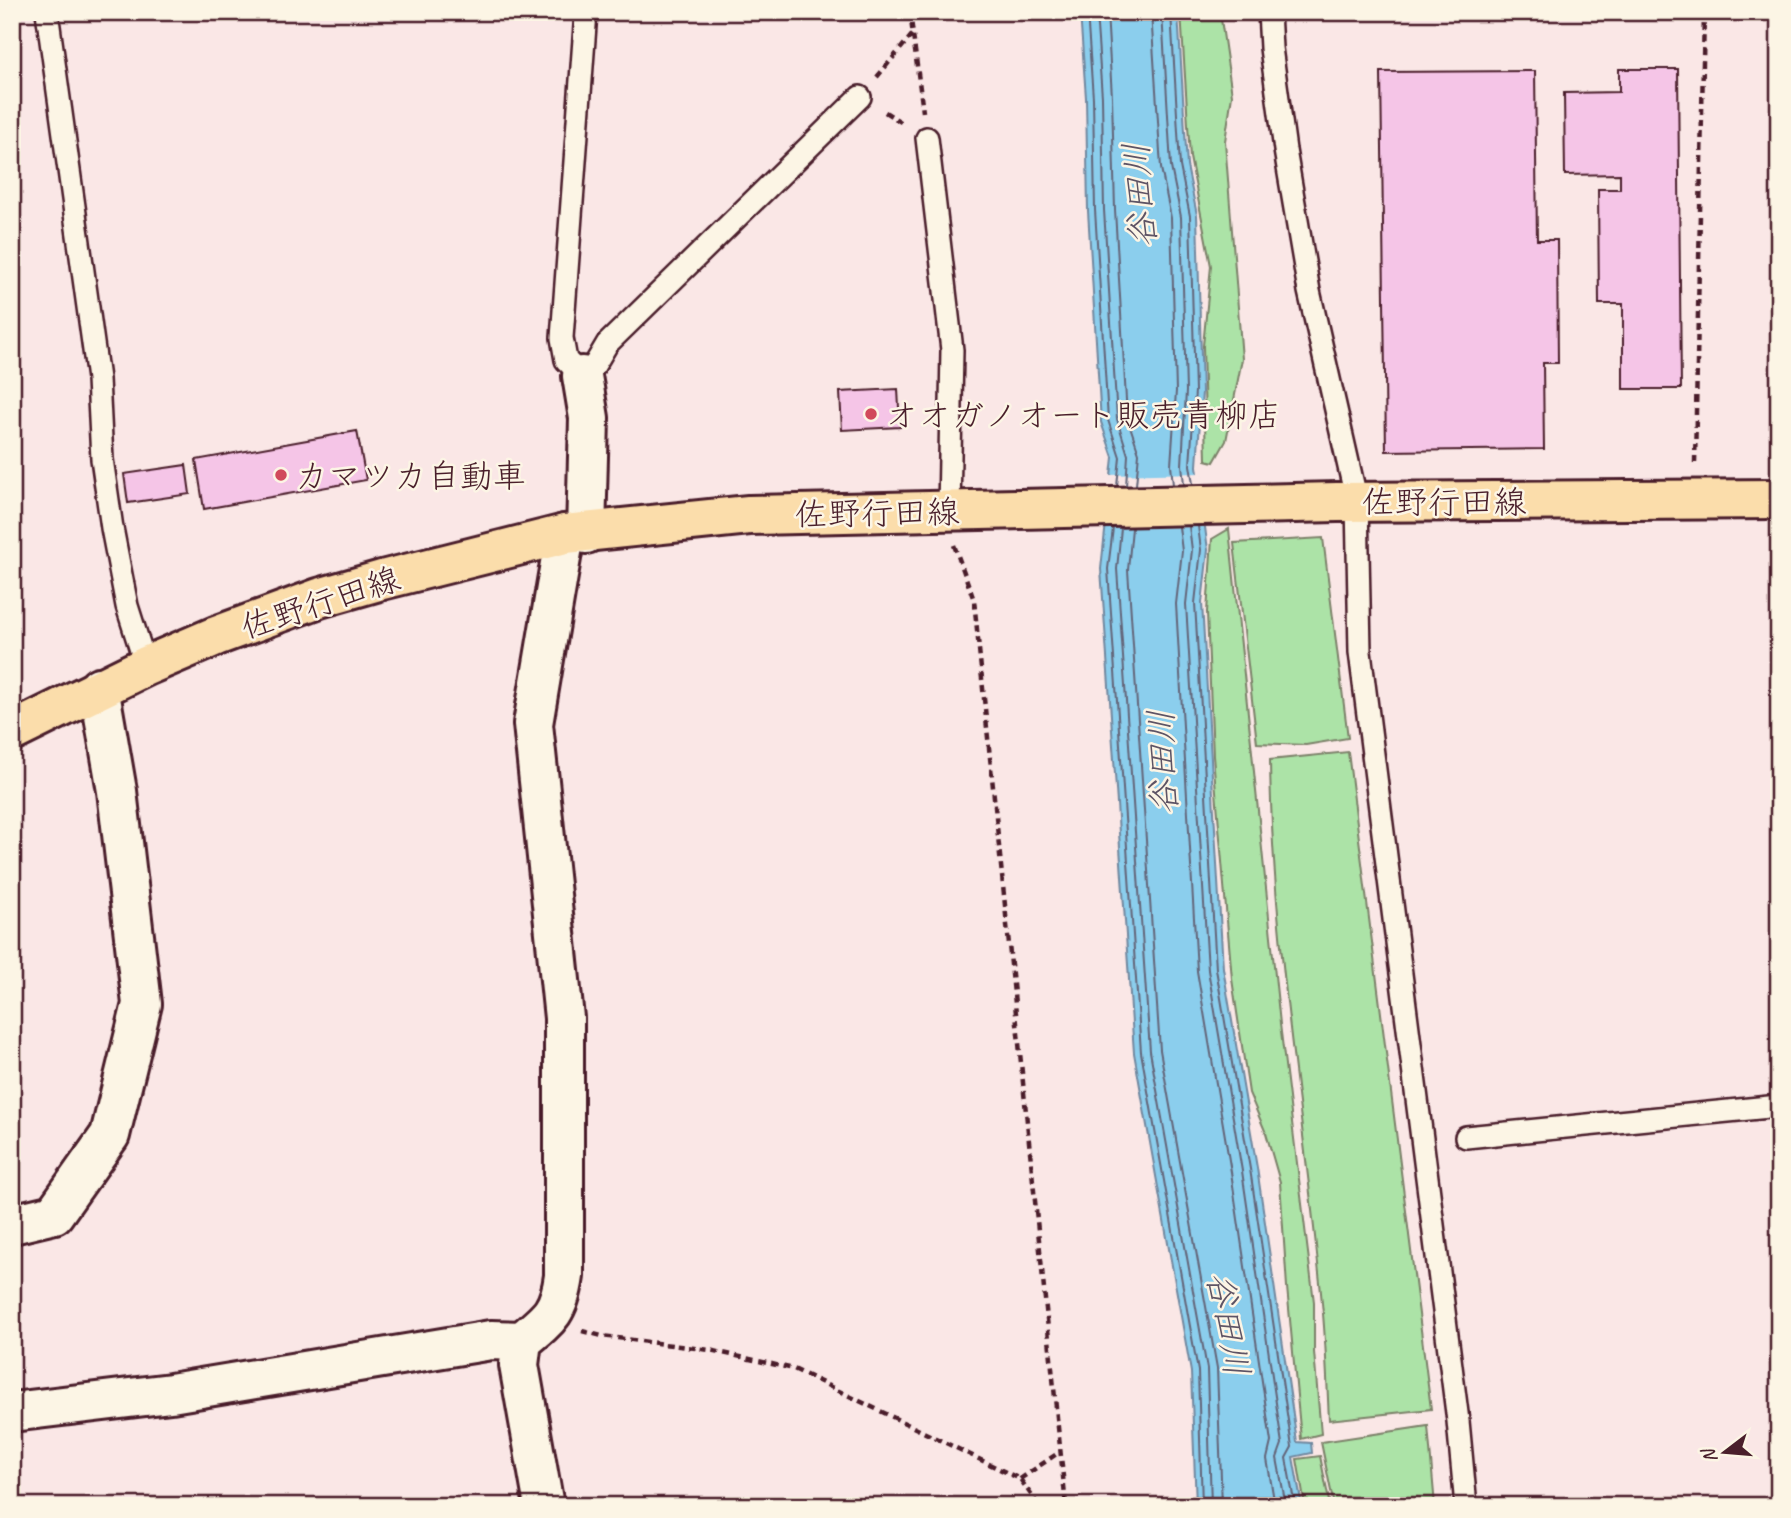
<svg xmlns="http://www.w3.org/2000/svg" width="1791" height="1518" font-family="Caveat,'Klee One',sans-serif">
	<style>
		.green { fill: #ace3a7; stroke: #7b8169; stroke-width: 2 }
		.water { fill: #8bceed; stroke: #71889f; stroke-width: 2 }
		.pier { fill: #fae7e6 }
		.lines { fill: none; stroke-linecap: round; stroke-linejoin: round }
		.shore { stroke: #646579; stroke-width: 2 }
		.building { fill: #f5c5e7; stroke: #4a1f2b; stroke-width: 2 }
		.lane-casing { stroke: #4a1f2b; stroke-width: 26 }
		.street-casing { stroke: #4a1f2b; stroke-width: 44 }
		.primary-casing { stroke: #4a1f2b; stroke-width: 44 }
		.path { stroke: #4a1f2b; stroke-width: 4.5; stroke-dasharray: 7 5; stroke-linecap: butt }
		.lane { stroke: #fcf5e5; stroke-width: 21 }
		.street { stroke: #fcf5e5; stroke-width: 38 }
		.primary { stroke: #fbddab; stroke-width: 38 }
		.poi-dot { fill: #d1495b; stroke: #fcf5e5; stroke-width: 2.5 }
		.labels { text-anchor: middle; stroke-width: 5; stroke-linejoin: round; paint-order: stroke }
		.poi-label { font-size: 33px; fill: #4a1f2b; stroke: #fcf5e5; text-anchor: start }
		.street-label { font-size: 33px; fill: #4a1f2b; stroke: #fcf5e5 }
		.water-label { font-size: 35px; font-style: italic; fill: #5e5465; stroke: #fcf5e5 }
	</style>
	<rect width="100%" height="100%" fill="#fae7e6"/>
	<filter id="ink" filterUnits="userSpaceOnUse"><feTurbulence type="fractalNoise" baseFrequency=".0143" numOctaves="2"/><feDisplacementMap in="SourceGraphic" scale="14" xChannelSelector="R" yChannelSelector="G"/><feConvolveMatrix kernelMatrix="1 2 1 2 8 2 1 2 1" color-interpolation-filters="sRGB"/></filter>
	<g filter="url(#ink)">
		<g class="green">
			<polygon points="1181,12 1220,12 1232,95 1225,141 1242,359 1226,441 1214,462 1206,460 1203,346 1211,266 1190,157"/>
			<polygon points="1229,529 1280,1024 1314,1302 1314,1352 1321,1434 1301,1439 1287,1287 1280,1182 1266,1133 1249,1093 1232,979 1213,756 1207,612 1212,539"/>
			<polygon points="1323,538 1348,738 1306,745 1257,743 1234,543"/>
			<path d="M 1348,752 L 1431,1409 L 1329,1420 C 1327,1381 1326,1342 1322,1303 C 1305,1123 1272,942 1270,760 Z"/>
			<polygon points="1428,1426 1435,1506 1334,1506 1321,1442"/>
			<polygon points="1320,1456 1330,1506 1305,1506 1297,1459"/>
		</g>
		<polygon class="water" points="1080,12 1178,12 1187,166 1197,215 1202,392 1197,466 1208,550 1202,603 1223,968 1257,1168 1297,1442 1311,1443 1312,1453 1293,1457 1302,1506 1196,1506 1191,1372 1134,1053 1101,569 1113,457 1101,422 1088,211 1086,98"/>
		<polygon class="pier" points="1202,473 1209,527 1102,528 1107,475"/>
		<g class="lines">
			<g class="shore">
				<polyline points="1087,12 1093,98 1095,210 1108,420 1120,457 1117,486"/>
				<polyline points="1096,12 1102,97 1104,210 1117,419 1128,455 1126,486"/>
				<polyline points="1107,12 1112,97 1115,210 1127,417 1139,453 1136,485"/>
				<polyline points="1151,12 1161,168 1171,218 1176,391 1171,465 1173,485"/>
				<polyline points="1162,12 1171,167 1181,217 1186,391 1182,465 1184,484"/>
				<polyline points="1171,12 1180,166 1190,216 1195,391 1190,465 1193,484"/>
				<polyline points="1189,526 1192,550 1186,604 1208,970 1242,1171 1282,1444 1277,1458 1286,1506"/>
				<polyline points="1198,526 1201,550 1195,603 1216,969 1250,1169 1292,1447 1286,1458 1295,1506"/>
				<polyline points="1179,527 1182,551 1176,604 1197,971 1231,1172 1271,1442 1267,1459 1275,1506"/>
				<polyline points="1113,528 1108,569 1141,1052 1198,1371 1202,1506"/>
				<polyline points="1121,528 1117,569 1150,1051 1207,1369 1211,1506"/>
				<polyline points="1132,528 1128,570 1160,1050 1217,1368 1222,1506"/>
			</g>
		</g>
		<g class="building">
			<polygon points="1619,69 1678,69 1681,389 1623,389 1623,304 1599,304 1598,189 1620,189 1620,174 1565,175 1564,93 1619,92"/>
			<polygon points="1535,71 1537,240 1557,240 1558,363 1543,363 1544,449 1386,451 1381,72"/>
			<polygon points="898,389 900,427 842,430 840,392"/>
			<polygon points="357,431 366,480 204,509 196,460"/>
			<polygon points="186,465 190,494 128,503 124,474"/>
		</g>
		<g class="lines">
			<defs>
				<g id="lane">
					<polyline points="47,12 98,379 102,459 112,528 127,606 146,666"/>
					<polyline points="586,12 562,338 566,360 582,376 594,366 607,344 860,97"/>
					<polyline points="1269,12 1271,48 1285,150 1309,291 1357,502 1360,652 1458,1421 1466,1506"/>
					<polyline points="927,138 952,350 949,510"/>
					<polyline points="1466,1137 1779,1106"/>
				</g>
				<g id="street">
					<polyline points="582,376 589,418 586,534"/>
					<polyline points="12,1224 54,1214 110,1135 142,1004 117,791 99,687"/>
					<polyline points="12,1412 171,1393 491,1340 522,1341"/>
					<path d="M 544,1506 L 519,1365 L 522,1341 C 550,1318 559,1312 564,1276 L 564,1018 L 533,724 L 565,534"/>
				</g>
				<polyline id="primary" points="12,732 146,666 216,636 319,598 382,580 565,534 749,515 1337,502 1779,499"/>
			</defs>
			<use href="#lane" class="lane-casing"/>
			<use href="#street" class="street-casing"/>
			<use href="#primary" class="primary-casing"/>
			<g class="path">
				<polyline points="910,12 923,112"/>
				<polyline points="877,77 912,35"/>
				<polyline points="885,112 904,124"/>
				<polyline points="1695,463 1704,12"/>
				<polyline points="954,545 974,600 1066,1506"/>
				<polyline points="582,1331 602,1336 710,1350 794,1369 1020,1479 1039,1506"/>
				<polyline points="1020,1479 1061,1451"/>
			</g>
			<use href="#lane" class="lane"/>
			<use href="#street" class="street"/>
			<use href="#primary" class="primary"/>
		</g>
	</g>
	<g class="poi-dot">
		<circle cx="871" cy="414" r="7"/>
		<circle cx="281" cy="475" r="7"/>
	</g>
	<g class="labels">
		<g class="poi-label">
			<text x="885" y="426">オオガノオート販売青柳店</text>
			<text x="295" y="487">カマツカ自動車</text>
		</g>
		<g class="street-label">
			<text x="1444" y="513">佐野行田線</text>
			<text transform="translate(877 512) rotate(-1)" y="12">佐野行田線</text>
			<text transform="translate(320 602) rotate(-18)" y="12">佐野行田線</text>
		</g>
		<g class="water-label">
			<text transform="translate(1139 195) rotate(-94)" y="12">谷田川</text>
			<text transform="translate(1162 762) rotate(-92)" y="12">谷田川</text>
			<text transform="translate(1229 1324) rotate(80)" y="12">谷田川</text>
		</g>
	</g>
	<rect width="1791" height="1518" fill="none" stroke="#fcf5e5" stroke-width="42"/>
	<rect x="21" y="21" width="1749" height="1476" fill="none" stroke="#4a1f2b" stroke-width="2.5" filter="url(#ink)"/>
	<g transform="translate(1725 1452) rotate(254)" stroke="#fcf5e5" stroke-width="5" paint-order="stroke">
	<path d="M0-5L12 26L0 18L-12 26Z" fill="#4a1f2b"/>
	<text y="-10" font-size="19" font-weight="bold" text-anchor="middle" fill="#4a1f2b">N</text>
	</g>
</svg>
